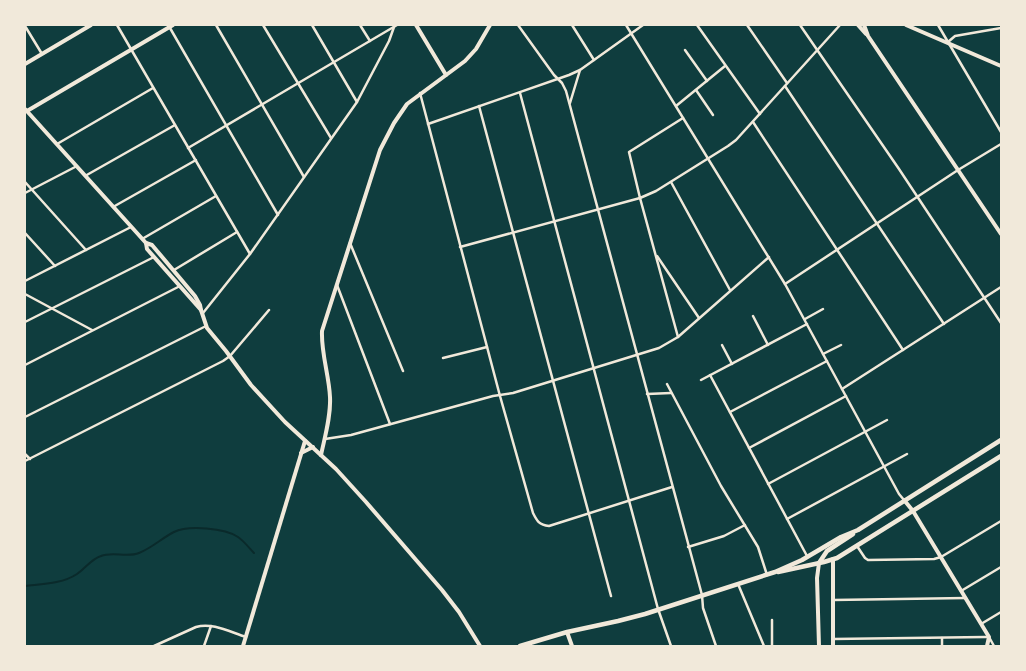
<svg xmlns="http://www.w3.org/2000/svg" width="1026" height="671" font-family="'PT Sans',sans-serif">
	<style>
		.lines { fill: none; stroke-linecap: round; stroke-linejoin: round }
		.stream { stroke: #0a2a2b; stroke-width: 2 }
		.minor { stroke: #f1e9da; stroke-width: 2.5 }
		.tertiary { stroke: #f1e9da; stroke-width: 4 }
		.secondary { stroke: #f1e9da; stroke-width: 4 }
		.primary { stroke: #f1e9da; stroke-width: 4.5 }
	</style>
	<rect width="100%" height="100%" fill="#0f3d3e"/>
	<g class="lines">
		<path class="stream" d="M 25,586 C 42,584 62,584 77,574 C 85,569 91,559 101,556 C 113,551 127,558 139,553 C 152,548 162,538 174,532 C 188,525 225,528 238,537 C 244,541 249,548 254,553"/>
		<g class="minor">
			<polyline points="117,25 250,254"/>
			<polyline points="216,25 304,177"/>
			<polyline points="263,25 331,138"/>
			<polyline points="312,25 357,102"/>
			<polyline points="360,25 370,41"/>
			<polyline points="518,25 554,75 562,83 566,91 702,595 703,608 716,646"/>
			<polyline points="572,25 594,60"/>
			<polyline points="626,25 785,284 899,494 904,500"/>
			<polyline points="697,25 760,114"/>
			<polyline points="747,25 787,83"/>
			<polyline points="800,25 899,169 1001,323"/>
			<polyline points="938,25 1001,132"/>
			<polyline points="25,26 42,54"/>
			<polyline points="170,28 278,215"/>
			<polyline points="948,42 955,36 1001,28"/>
			<polyline points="685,50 707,81"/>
			<polyline points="785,86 944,324"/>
			<polyline points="696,90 713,115"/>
			<path d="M 420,93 L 500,396 L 533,513 C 537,521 539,525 549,526 L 672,487"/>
			<polyline points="520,93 658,609 671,646"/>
			<polyline points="570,103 580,70"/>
			<polyline points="479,106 611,596"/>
			<polyline points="676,106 725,66"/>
			<polyline points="753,122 903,350"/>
			<polyline points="428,124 569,75 580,70 643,25"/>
			<polyline points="57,144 153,88"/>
			<polyline points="188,148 397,25"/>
			<polyline points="85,176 175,125"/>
			<polyline points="25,182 86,250"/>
			<polyline points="671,182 730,290"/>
			<polyline points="25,193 77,166"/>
			<polyline points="113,207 196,160"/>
			<polyline points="25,233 55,266"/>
			<polyline points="142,239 216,196"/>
			<polyline points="350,243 403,371"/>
			<polyline points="460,247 640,198 656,191 728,146 736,140 840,25"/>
			<polyline points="657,256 699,318"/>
			<polyline points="174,270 237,232"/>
			<polyline points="25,281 131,227"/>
			<polyline points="785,284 958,170 1001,144"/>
			<polyline points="337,285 390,424"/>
			<polyline points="25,294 92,330"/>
			<polyline points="203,313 250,254 357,102 389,41 394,27"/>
			<polyline points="753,316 768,345"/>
			<polyline points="805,319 823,309"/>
			<polyline points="25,322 154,257"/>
			<polyline points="678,337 640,198 629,152 683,118"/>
			<polyline points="722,345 732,364"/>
			<polyline points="823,354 841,345"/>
			<polyline points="443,358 487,347"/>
			<polyline points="25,365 180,286"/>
			<polyline points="710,375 807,556"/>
			<polyline points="701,380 807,324"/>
			<polyline points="667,384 721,486 758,547 767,575"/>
			<polyline points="842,389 1001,287"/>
			<polyline points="647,394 671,393"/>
			<polyline points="730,412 827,361"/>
			<polyline points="25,417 206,326"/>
			<polyline points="325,439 351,435 493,396 513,393 659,348 678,337 769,257"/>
			<polyline points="749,448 846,396"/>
			<polyline points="25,454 30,459"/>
			<polyline points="25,461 223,361 230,356 269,310"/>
			<polyline points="768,484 887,420"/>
			<polyline points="787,519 907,454"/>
			<polyline points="857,546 865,558 868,560 934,559 941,557 1001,521"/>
			<polyline points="688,547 724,536 745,525"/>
			<polyline points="738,584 764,646"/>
			<polyline points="961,591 1001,567"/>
			<polyline points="833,600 966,598"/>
			<polyline points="772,620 772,646"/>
			<polyline points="981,624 1001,612"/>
			<polyline points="942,638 942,646"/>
			<polyline points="833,639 985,637 989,637 994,646"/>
			<path d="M 154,646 L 196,627 C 212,622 230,632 246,637"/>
			<polyline points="204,646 211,626"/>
		</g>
		<g class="tertiary">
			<polyline points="416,25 446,75"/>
			<polyline points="858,25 866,34"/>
			<polyline points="864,25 868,36 1001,234"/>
			<polyline points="906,25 1001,66"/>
			<polyline points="301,453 313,447"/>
			<path d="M 321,455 C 325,436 331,416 330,397 C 329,375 321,353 322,331 L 380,150 L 394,123 L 407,104 L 465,61 L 476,49 L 490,25"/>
			<polyline points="904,500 913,511 989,637 987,646"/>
			<polyline points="833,559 833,646"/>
			<polyline points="819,563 817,578 819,646"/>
			<polyline points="243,646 305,441"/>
		</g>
		<g class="secondary">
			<polyline points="25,64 91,25"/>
			<polyline points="25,109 146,243 147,249 201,310"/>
			<polyline points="27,111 173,25"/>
			<polyline points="146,243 152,245 195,296 200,305 201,310 207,328 226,351 251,385 285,422 336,469 366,502 442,590 459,612 480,646"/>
			<polyline points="567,632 572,646"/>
		</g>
		<g class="primary">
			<polyline points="819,563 827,551 853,534"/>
			<polyline points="778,572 824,562 837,558 1001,456"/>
			<polyline points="520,646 567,632 618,621 645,614 775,572 802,560 841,537 858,530 1001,440"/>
		</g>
	</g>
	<rect width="1026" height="671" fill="none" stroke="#f1e9da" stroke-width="52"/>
</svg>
